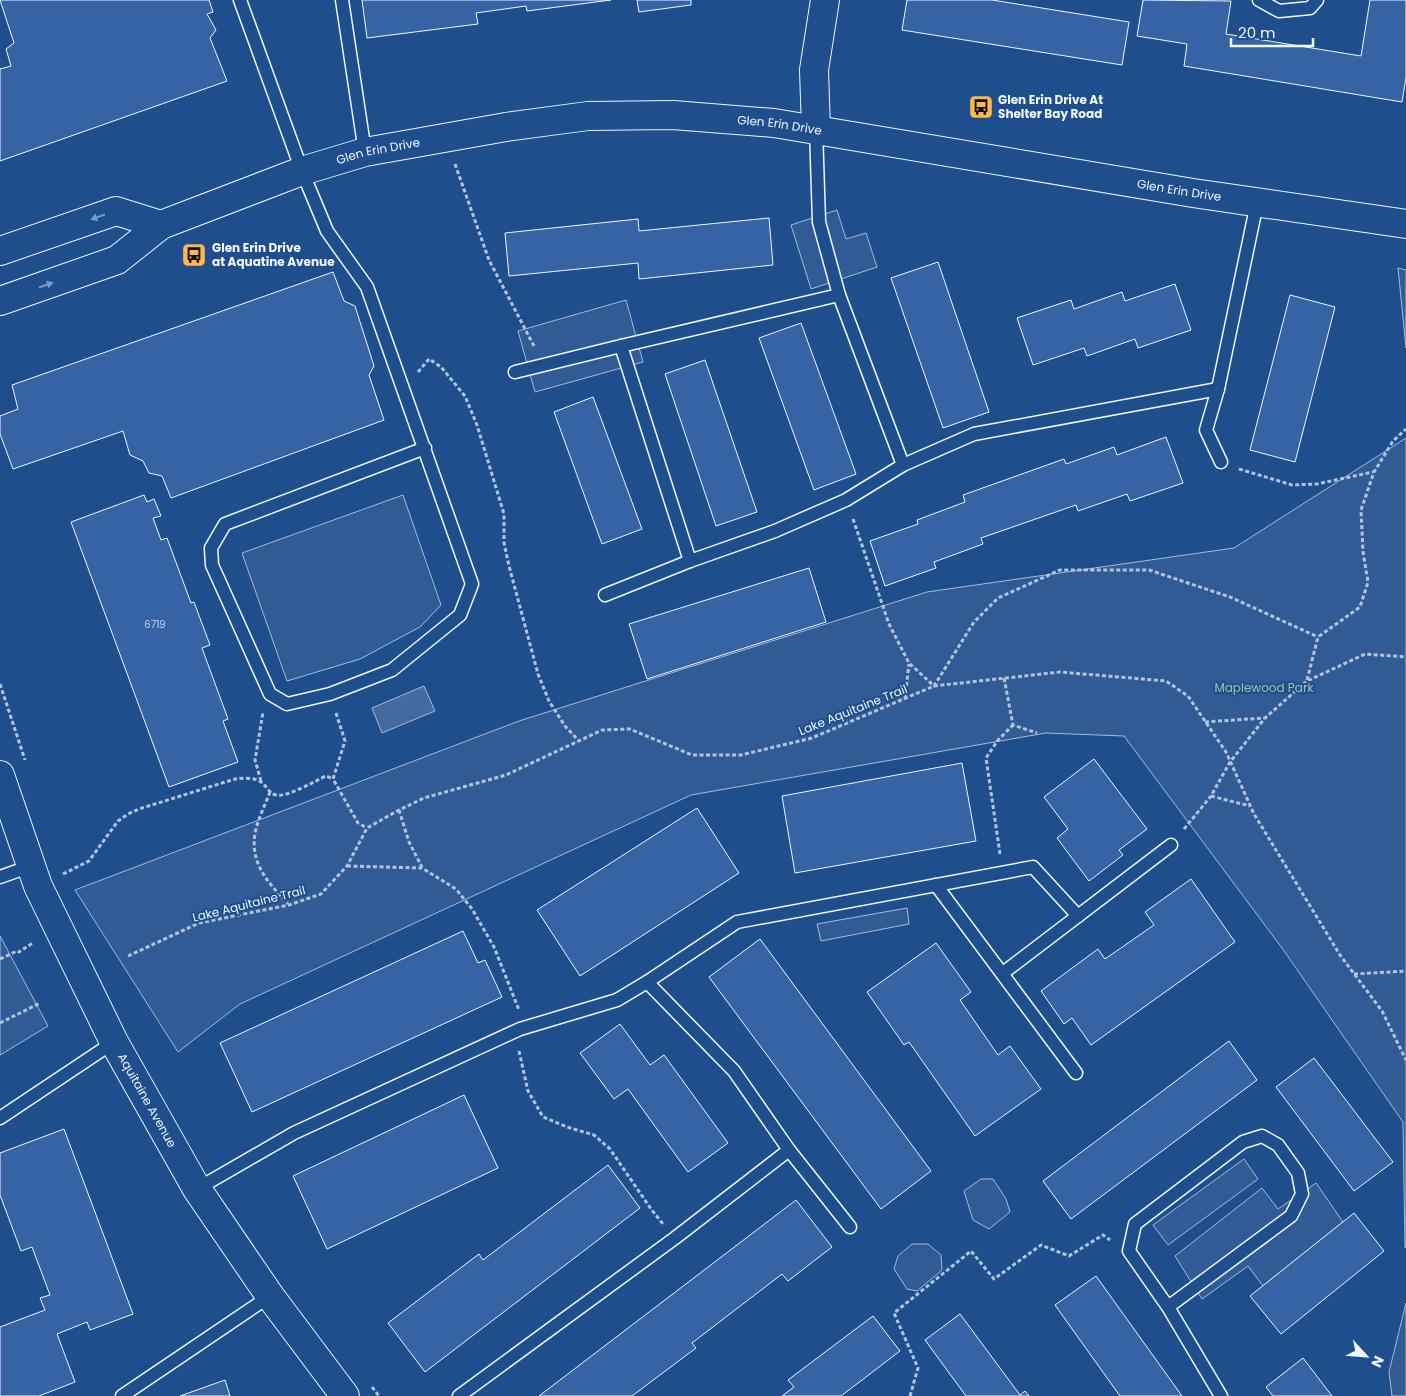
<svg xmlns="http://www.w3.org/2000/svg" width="1406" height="1396" font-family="Poppins,sans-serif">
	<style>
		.built { fill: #305b95; stroke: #a8bbd7 }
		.water { fill: #446ba0; stroke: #a8bbd7 }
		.building { fill: #3563a3; stroke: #f2f6ff }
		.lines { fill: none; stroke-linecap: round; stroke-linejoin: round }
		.lane-casing { stroke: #f2f6ff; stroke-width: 15 }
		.secondary-casing { stroke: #f2f6ff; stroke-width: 30 }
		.path { stroke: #b3c4dc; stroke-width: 3; stroke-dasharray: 4 2.5; stroke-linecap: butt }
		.lane { stroke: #1f4e8c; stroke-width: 12 }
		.secondary { stroke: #1f4e8c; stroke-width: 28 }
		.oneway { fill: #7e9ac0 }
		.labels { text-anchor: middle; stroke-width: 4; stroke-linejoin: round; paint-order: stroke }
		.number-label { font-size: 10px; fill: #c3d1e8 }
		.poi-label { font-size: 12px; font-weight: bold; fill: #f2f6ff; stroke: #1f4e8c; text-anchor: start }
		.street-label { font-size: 12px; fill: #f2f6ff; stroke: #1f4e8c }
		.park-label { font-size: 12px; fill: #97c8a6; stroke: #1f4e8c }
	</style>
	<rect width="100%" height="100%" fill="#1f4e8c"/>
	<g class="built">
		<polygon points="837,210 846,239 866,233 877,267 811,289 791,225"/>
		<polygon points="1398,268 1406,270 1406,348"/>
		<polygon points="626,300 643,362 535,392 518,331"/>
		<polygon points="1406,438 1406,1247 1405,1248 1403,1122 1282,948 1124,736 1046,733 691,795 240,1004 178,1052 75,890 519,721 927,592 1234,548"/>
		<polygon points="403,495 441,605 420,627 360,659 287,681 242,553"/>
		<polygon points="907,908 909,924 821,941 817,924"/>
		<polygon points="0,936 48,1026 0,1055"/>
		<polygon points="1244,1159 1258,1179 1168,1245 1153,1225"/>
		<polygon points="981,1179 993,1179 1006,1199 1010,1212 989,1229 973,1220 964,1191"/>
		<polygon points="1316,1183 1343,1222 1263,1286 1248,1266 1202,1299 1175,1256 1262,1188 1278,1209"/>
		<polygon points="912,1244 928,1244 941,1255 942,1270 917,1291 907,1289 894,1269 898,1256"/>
		<polygon points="1406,1303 1406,1396 1392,1396 1389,1372"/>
	</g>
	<polygon class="water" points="424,686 435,711 382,733 372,708"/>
	<g class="building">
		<polygon points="0,0 209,0 213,12 207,14 216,30 210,38 227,81 0,161 0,69 11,66 6,49 14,43"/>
		<polygon points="362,0 611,0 527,11 526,6 476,13 478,24 367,38"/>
		<polygon points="637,0 691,0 691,5 639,12"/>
		<polygon points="907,0 992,0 1129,22 1122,65 902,30"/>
		<polygon points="1143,0 1231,1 1226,34 1361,56 1370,0 1406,0 1406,77 1402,102 1184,66 1187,44 1137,36"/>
		<polygon points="769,218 773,265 639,279 638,263 509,276 505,233 638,219 639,231"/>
		<polygon points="938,262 989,412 943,428 891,278"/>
		<polygon points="333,272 344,301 355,306 374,366 369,375 384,420 171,498 162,476 149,473 143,461 130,455 123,431 13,469 0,434 0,416 18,409 12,385"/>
		<polygon points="1175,284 1191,330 1138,348 1135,339 1087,356 1084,348 1033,365 1017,318 1071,300 1074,309 1122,292 1125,301"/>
		<polygon points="1290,295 1335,307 1295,462 1250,450"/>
		<polygon points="801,323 856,474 814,490 759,338"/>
		<polygon points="705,360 757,512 716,526 665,374"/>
		<polygon points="593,397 642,529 602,544 554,412"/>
		<polygon points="1166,437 1183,483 1130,501 1127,494 1078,511 1076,505 981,538 983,544 934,562 936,568 885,586 870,541 918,524 917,520 965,502 963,495 1064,459 1066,464 1114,447 1117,455"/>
		<polygon points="144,495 147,502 154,499 161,516 153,518 161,540 167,538 191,603 194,602 210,645 202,648 228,719 223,721 238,762 169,787 71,522"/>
		<polygon points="809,568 826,622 647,679 629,624"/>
		<polygon points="1094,759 1147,829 1119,850 1123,855 1089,881 1057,838 1068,829 1044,797"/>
		<polygon points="962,763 976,841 795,873 782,796"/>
		<polygon points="697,808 739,873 580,976 537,910"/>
		<polygon points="1191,879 1235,942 1091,1045 1072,1018 1064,1024 1041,991 1098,949 1105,959 1154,925 1145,912"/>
		<polygon points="463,931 478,963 485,960 502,997 252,1112 220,1043"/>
		<polygon points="760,939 931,1171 881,1209 709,977"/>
		<polygon points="936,943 971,992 960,1000 998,1055 1010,1046 1041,1089 975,1136 909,1042 904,1045 867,992"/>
		<polygon points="620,1024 650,1065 664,1055 728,1143 688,1172 628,1089 614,1099 580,1053"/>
		<polygon points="1229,1041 1257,1080 1071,1219 1043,1181"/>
		<polygon points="1314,1058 1393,1162 1354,1191 1276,1087"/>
		<polygon points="464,1095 498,1168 327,1249 293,1176"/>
		<polygon points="64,1129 133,1314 90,1330 87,1322 57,1334 75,1382 39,1396 0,1396 0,1327 45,1310 40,1298 50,1295 32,1247 21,1251 0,1195 0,1153"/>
		<polygon points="608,1165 640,1208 425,1372 388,1323 479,1254 483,1260"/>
		<polygon points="796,1200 832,1247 788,1281 782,1274 692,1343 696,1348 632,1396 539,1396"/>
		<polygon points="1354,1213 1384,1251 1281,1334 1250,1296"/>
		<polygon points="1096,1276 1182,1396 1120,1396 1055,1305"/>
		<polygon points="960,1314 1020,1395 1025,1391 1029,1396 966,1396 925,1340"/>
		<polygon points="873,1316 900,1351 841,1396 782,1396 794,1387 788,1380"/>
		<polygon points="1303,1358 1332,1396 1273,1396 1266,1387"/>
		<polygon points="225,1380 230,1396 180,1396"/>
	</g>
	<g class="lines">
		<defs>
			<g id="lane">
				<polyline points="240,0 302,171 327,231 367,287 472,584 460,615 392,670 330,694 287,704 270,694 212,565 211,548 225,524 425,448"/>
				<polyline points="342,0 365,152"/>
				<polyline points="1259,0 1279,11 1310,8 1317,0"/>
				<polyline points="816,129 819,222 839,295 621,346 690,561 775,531 846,500 903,465 974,434 1218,389 1257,203"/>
				<polyline points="839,295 903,465"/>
				<polyline points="515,372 621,346"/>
				<polyline points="1218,389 1206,430 1221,462"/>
				<polyline points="605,595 690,561"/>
				<polyline points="0,877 31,866"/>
				<polyline points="936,885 1076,1073"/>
				<polyline points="1003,973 1171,845"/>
				<polyline points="0,1118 114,1042"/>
				<polyline points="789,1150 850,1227"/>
				<polyline points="197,1189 294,1133 520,1029 617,1000 647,982 737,922 1033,867 1078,916"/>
				<polyline points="1168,1307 1291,1216 1302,1194 1298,1173 1278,1145 1262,1136 1243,1142 1135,1224 1129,1251 1168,1307 1221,1396"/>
				<polyline points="122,1396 270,1296"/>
				<polyline points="459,1396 675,1238 789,1150 734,1071 647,982"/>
			</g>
			<g id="secondary">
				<polyline points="816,129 814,70 825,0"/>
				<polyline points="0,251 116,211 161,225"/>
				<path id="s1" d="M 0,301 L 117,260 L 161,225 L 302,171 L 365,152 L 506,127 L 588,116 L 673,115 L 774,123 L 1193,193 L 1406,224"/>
				<path id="s2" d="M 0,775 L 38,886 L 114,1042 L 197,1189 L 270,1296 L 345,1396"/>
			</g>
		</defs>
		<use href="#lane" class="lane-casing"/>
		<use href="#secondary" class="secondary-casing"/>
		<g class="path">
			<polyline points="455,164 489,260 535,348"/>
			<polyline points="418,372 429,359 441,367 465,396 477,425 504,514 504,543 509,566 538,674 549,701 565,726 579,741"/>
			<polyline points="1239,469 1292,485 1317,484 1373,472"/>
			<polyline points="853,519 889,624 909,663 934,686 974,622 998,598 1060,570 1149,570 1230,597 1318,637"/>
			<polyline points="1004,678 1013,725 1037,733"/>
			<polyline points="1307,680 1318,637 1360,607 1368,582 1363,552 1361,510 1374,472 1393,441 1406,429"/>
			<polyline points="0,684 25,760"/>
			<polyline points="905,699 909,664"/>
			<polyline points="336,713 345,741 333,779 358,823 367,828"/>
			<polyline points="1205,722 1264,718"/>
			<polyline points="261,781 255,760 263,712"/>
			<path d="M 270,792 C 265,805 258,819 255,833 C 250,865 269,883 288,904"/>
			<polyline points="1211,796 1250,806"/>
			<polyline points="399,810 409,842 422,867"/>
			<polyline points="1184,829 1211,796 1230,762 1265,718 1307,681 1365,654 1406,657"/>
			<polyline points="1000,854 986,758 998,740 1013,725"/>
			<polyline points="347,866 422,868 456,889 472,909 494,947 519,1010"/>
			<path d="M 63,874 L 89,861 L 118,821 L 128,814 L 139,809 L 235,779 C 243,778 254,777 261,782 C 267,786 268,793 276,795 C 286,798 315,781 326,776 L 333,779"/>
			<polyline points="128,956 199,923 289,905 321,894 347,866 367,828 399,810 424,798 506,775 602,730 630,729 692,755 741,755 812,738 934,686 1060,672 1166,681 1188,696 1226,752 1254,814 1340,955 1382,1011 1406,1060"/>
			<polyline points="0,959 17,951 19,952 34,942"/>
			<polyline points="1354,974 1406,971"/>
			<polyline points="0,1023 40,1003"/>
			<polyline points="519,1051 528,1091 543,1117 567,1127 594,1135 610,1149 651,1209 663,1224"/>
			<polyline points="372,1387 379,1396"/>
			<polyline points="910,1396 918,1368 894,1313 971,1251 994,1279 1041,1245 1069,1256 1103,1235 1110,1240"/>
		</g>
		<use href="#lane" class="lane"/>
		<use href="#secondary" class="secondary"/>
	</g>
	<defs><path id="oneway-solid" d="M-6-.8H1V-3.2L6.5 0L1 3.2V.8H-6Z" transform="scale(1.25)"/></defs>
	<g class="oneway">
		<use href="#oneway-solid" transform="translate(98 217) rotate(161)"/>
		<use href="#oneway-solid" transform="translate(46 285) rotate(-19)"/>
	</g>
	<defs>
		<symbol id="bus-square" viewBox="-11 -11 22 22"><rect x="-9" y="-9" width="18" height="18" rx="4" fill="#ffb74d" stroke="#1f4e8c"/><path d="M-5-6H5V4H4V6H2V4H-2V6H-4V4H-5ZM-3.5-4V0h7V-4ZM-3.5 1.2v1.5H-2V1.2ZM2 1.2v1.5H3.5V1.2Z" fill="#111"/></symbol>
	</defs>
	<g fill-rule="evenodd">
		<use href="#bus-square" x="967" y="93" width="28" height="28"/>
		<use href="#bus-square" x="180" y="241" width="28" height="28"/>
	</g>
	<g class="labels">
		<g class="number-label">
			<text x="155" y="628">6719</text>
		</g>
		<g class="poi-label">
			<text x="998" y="104">Glen Erin Drive At<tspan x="998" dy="14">Shelter Bay Road</tspan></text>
			<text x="212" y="252">Glen Erin Drive<tspan x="212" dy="14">at Aquatine Avenue</tspan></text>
		</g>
		<g class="street-label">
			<text dy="4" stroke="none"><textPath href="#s1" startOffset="815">Glen Erin Drive</textPath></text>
			<text dy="4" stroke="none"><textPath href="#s1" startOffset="410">Glen Erin Drive</textPath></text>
			<text dy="4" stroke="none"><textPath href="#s1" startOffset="1220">Glen Erin Drive</textPath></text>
			<text transform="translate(853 710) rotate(-22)" y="4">Lake Aquitaine Trail</text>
			<text transform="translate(249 904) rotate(-14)" y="4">Lake Aquitaine Trail</text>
			<text dy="4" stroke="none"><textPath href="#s2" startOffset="358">Aquitaine Avenue</textPath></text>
		</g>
		<g class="park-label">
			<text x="1264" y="692">Maplewood Park</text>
		</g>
	</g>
	<g transform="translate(1366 1356) rotate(116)" stroke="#1f4e8c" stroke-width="4" paint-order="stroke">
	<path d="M0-4L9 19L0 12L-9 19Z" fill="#f2f6ff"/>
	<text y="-8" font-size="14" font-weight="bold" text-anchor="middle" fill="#f2f6ff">N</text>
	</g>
	<path d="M1231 38v8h82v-8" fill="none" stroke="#f2f6ff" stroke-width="2.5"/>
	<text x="1238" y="38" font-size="15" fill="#f2f6ff" stroke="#1f4e8c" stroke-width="4" paint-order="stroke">20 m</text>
</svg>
